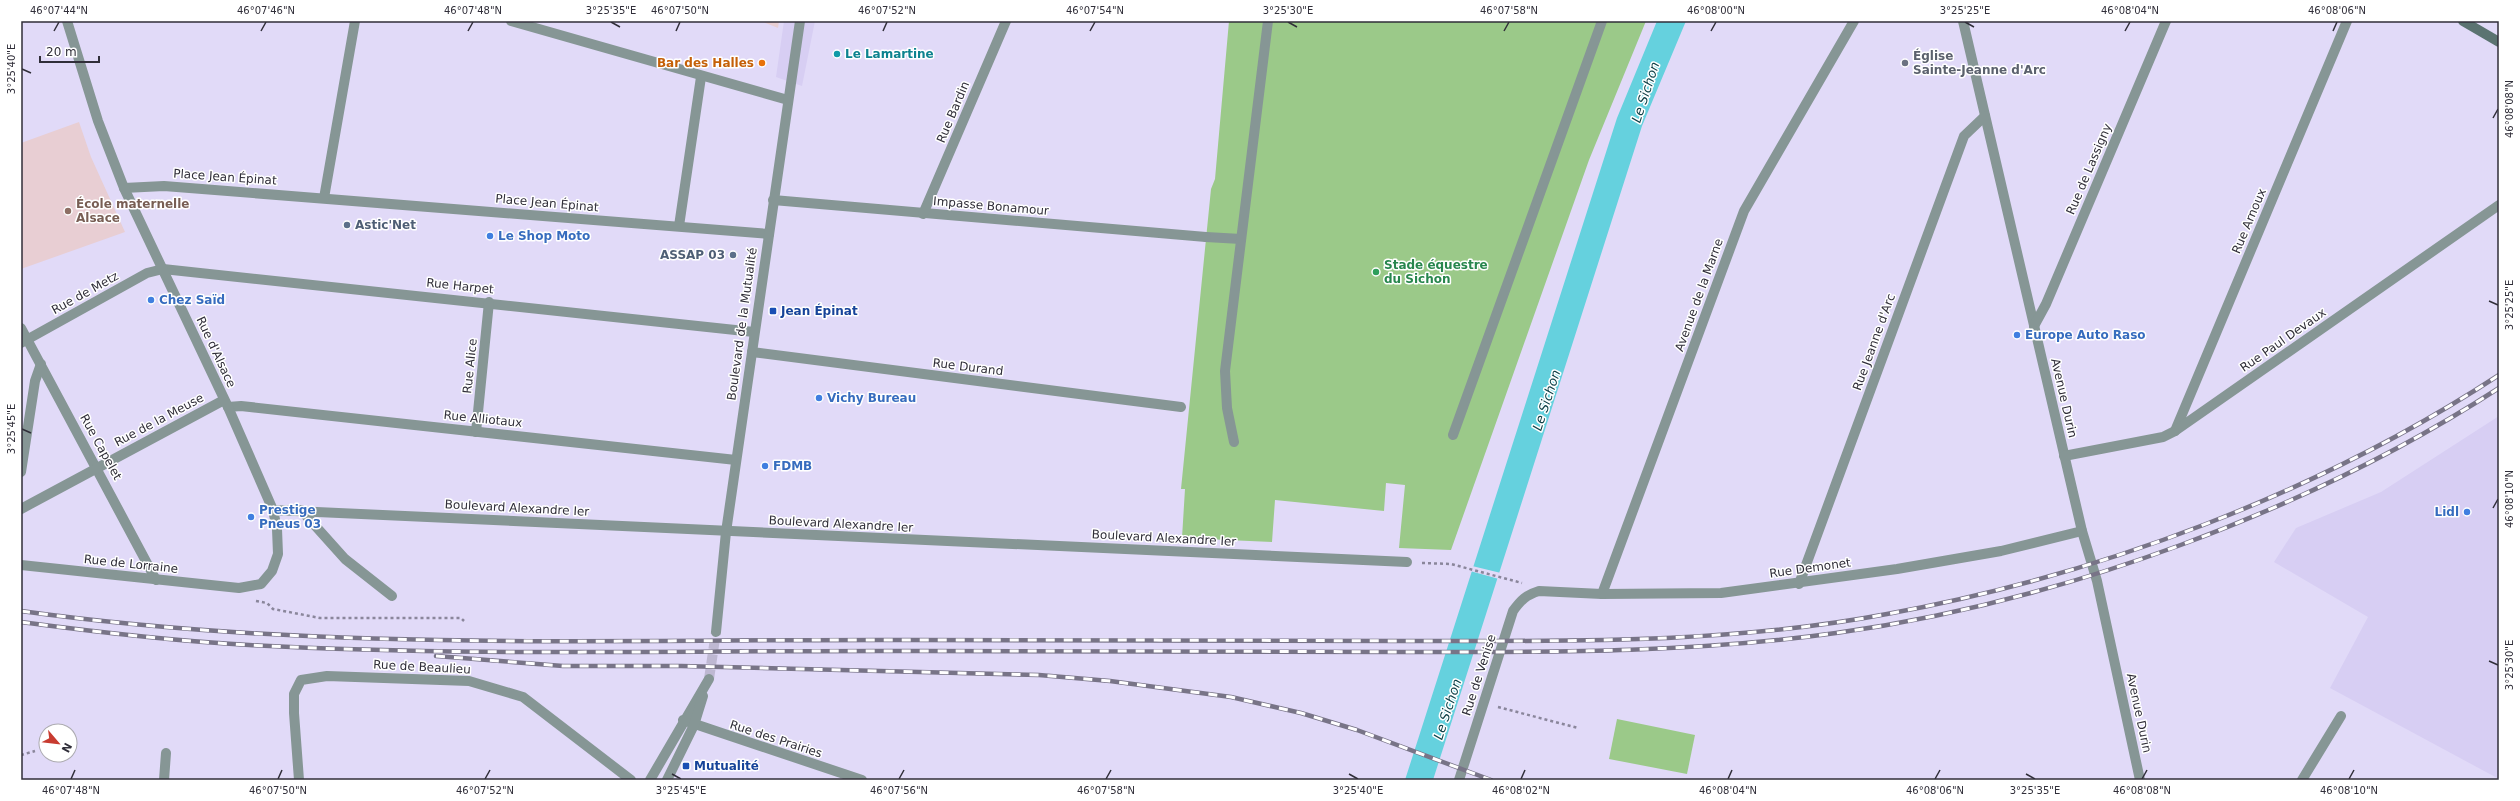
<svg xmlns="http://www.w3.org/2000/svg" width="2520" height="801" font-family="'DejaVu Sans',sans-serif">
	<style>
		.built { fill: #d7cef3 }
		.education { fill: #e8ced3 }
		.green { fill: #9bc989 }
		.water { fill: #65d1de }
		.pier { fill: #e1daf8 }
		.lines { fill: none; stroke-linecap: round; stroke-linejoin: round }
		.street-tunnel { stroke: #beb8d2; stroke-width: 10; stroke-dasharray: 10 5; stroke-linecap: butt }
		.path { stroke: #8a869b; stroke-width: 2.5; stroke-dasharray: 3 3; stroke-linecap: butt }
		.lane { stroke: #869695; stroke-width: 10 }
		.street { stroke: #869695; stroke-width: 10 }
		.secondary { stroke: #5b7371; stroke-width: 10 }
		.rail-casing { stroke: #787487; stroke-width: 4.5 }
		.rail { stroke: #fff; stroke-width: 3; stroke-dasharray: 9; stroke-linecap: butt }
		.ticks { fill: none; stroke: #302e39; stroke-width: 1.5 }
		.culture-dot { fill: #0f9aa8; stroke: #fff; stroke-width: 1.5 }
		.food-dot { fill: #e8710a; stroke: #fff; stroke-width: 1.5 }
		.worship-dot { fill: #6b7280; stroke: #fff; stroke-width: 1.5 }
		.education-dot { fill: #8d6e63; stroke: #fff; stroke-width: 1.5 }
		.service-dot { fill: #5c6f8a; stroke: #fff; stroke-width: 1.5 }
		.shop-dot { fill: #3f7fe0; stroke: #fff; stroke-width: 1.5 }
		.leisure-dot { fill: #2e9e5b; stroke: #fff; stroke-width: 1.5 }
		.transit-dot { fill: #1a4fb4; stroke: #fff; stroke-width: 1.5 }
		.labels { text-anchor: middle; stroke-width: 3; stroke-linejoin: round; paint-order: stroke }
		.culture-label { font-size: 12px; font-weight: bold; fill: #0d838f; stroke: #fff; text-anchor: start }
		.worship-label { font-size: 12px; font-weight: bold; fill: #5b616d; stroke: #fff; text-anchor: start }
		.food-label { font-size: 12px; font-weight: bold; fill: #c56008; stroke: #fff; text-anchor: end }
		.street-label { font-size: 12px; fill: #302e39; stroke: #fff }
		.education-label { font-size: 12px; font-weight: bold; fill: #785e54; stroke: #fff; text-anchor: start }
		.service-label { font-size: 12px; font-weight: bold; fill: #4e5e75; stroke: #fff; text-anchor: start }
		.shop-label { font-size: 12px; font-weight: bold; fill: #366cbe; stroke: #fff; text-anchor: start }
		.leisure-label { font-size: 12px; font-weight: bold; fill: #27864d; stroke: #fff; text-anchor: start }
		.transit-label { font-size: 12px; font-weight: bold; fill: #164399; stroke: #fff; text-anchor: start }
		.water-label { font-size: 13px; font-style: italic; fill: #0e4147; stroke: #fff }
		.neatline { fill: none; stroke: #302e39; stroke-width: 1.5 }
		.ticks-label { font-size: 10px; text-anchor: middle; fill: #302e39 }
	</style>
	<rect width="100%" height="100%" fill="#e1daf8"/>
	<g class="built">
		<polygon points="784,21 815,21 802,86 776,77"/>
		<polygon points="2499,416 2499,779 2330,688 2368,617 2274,562 2296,528 2381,492"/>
	</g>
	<g class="education">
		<polygon points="761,21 779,21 778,28"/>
		<polygon points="79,122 91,157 125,232 21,269 21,143"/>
	</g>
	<g class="green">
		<polygon points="1229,21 1646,21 1589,160 1451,550 1399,548 1405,485 1386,483 1384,511 1275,500 1272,542 1182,538 1185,489 1181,489 1211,189 1215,179"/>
		<polygon points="1617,719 1695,735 1687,774 1609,759"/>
	</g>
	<polygon class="water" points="1657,21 1686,21 1642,126 1433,780 1405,780 1617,118"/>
	<polygon class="pier" points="1472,566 1501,573 1499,579 1470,571"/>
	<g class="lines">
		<polyline class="street-tunnel" points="709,679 716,632"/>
		<g class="path">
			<polyline points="1422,563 1451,564 1522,583"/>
			<polyline points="256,601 267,603 273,609 320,618 461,618 464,621"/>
			<polyline points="1498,707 1578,728"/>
			<polyline points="21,755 35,751"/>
		</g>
		<g class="lane">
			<polyline points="679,226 701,77"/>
			<polyline points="1206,237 1241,239"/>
			<polyline points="1453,435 1602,21"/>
			<polyline points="1234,442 1227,408 1225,371 1268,21"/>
			<polyline points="301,510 345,559 392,596"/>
			<polyline points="164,780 166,753"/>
		</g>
		<g class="street">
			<polyline points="511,21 788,100"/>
			<polyline points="1963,21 2082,531 2097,581 2140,780"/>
			<polyline points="124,188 164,186 769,234"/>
			<polyline points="324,198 355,21"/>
			<polyline points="773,200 1206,237"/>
			<polyline points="923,214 1006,21"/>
			<polyline points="2034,326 2046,304 2166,21"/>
			<polyline points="21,328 156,580"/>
			<polyline points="21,343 147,273 163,269 754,332"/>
			<polyline points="752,352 1181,407"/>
			<polyline points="228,407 241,406 736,460"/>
			<polyline points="2175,431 2347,21"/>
			<polyline points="476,432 489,302"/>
			<polyline points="2064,456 2163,437 2175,431 2499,205"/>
			<polyline points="21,472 35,381 41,364"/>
			<polyline points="21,509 224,400"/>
			<polyline points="273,510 1407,562"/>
			<polyline points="21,565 239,588 261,584 272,571 278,554 277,529 273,510 228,407 124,188 98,121 67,21"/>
			<polyline points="1799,584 1964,136 1985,116"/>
			<polyline points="1602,594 1744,211 1854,21"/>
			<polyline points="716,632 726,532 800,21"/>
			<polyline points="683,720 862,780"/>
			<polyline points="299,780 294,713 294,694 301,680 327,676 469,681 523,697 631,780"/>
			<polyline points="650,780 709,679"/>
			<polyline points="667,780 694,725 703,696"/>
			<path d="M 1459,780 L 1513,611 C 1521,600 1526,595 1539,591 L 1602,594 L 1721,593 L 1897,569 L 2001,551 L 2082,531"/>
			<polyline points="2302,780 2341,716"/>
		</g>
		<polyline class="secondary" points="2463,21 2499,42"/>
		<defs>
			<g id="rail">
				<path d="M 21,611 C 316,652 613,639 910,640 C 1075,640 1240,640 1405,641 C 1566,641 1728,644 1887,614 C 2100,575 2317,494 2499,375"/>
				<path d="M 21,622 C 96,632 173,641 249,645 C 473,657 698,650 922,651 C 1083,651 1244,651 1405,652 C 1549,652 1693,653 1836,633 C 2061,602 2309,511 2499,388"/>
				<polyline points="436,656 563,666 681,666 1039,675 1110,681 1231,697 1301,713 1357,730 1491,780"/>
			</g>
		</defs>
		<use href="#rail" class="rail-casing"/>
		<use href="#rail" class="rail"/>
	</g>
	<path class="ticks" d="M 611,22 L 620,27M 1288,22 L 1297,27M 1965,22 L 1974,27M 54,31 L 59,22M 261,31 L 266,22M 468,31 L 473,22M 676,31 L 680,22M 883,31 L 887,22M 1090,31 L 1095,22M 1504,31 L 1509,22M 1711,31 L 1716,22M 2125,31 L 2130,22M 2333,31 L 2337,22M 22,69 L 31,73M 2493,118 L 2498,109M 2489,301 L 2498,305M 22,429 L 31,433M 2493,508 L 2498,499M 2489,661 L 2498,665M 672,774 L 681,779M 1349,774 L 1358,779M 2026,774 L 2035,779M 71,779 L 75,770M 278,779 L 282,770M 485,779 L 490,770M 899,779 L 904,770M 1106,779 L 1111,770M 1521,779 L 1525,770M 1728,779 L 1732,770M 1935,779 L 1940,770M 2142,779 L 2147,770M 2349,779 L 2354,770"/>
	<circle class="culture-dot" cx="837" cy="54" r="4"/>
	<circle class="food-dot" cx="762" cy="63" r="4"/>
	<circle class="worship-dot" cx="1905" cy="63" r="4"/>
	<circle class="education-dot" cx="68" cy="211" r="4"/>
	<g class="service-dot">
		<circle cx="347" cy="225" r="4"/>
		<circle cx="733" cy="255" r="4"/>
	</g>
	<g class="shop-dot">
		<circle cx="490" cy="236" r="4"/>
		<circle cx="151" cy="300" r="4"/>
		<circle cx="2017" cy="335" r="4"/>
		<circle cx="819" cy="398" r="4"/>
		<circle cx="765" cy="466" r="4"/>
		<circle cx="2467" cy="512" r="4"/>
		<circle cx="251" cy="517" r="4"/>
	</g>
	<circle class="leisure-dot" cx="1376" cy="272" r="4"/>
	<g class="transit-dot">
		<rect x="769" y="307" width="8" height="8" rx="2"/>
		<rect x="682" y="762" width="8" height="8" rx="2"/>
	</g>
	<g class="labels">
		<g class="culture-label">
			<text x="845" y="58">Le Lamartine</text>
		</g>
		<g class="worship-label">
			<text x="1913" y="60">Église<tspan x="1913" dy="14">Sainte-Jeanne d'Arc</tspan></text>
		</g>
		<g class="food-label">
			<text x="754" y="67">Bar des Halles</text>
		</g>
		<g class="street-label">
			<text transform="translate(953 112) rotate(-67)" y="4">Rue Bardin</text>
			<text transform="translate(2089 169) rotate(-67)" y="4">Rue de Lassigny</text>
			<text transform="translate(225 177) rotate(4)" y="4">Place Jean Épinat</text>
			<text transform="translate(547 203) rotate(5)" y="4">Place Jean Épinat</text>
			<text transform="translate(991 206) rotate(5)" y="4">Impasse Bonamour</text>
			<text transform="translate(2249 221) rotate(-67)" y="4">Rue Arnoux</text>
			<text transform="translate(460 286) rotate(6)" y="4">Rue Harpet</text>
			<text transform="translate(85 293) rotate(-29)" y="4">Rue de Metz</text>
			<text transform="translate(1699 295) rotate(-70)" y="4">Avenue de la Marne</text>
			<text transform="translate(742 324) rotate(-82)" y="4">Boulevard de la Mutualité</text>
			<text transform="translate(2283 340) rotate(-35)" y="4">Rue Paul Devaux</text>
			<text transform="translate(1874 342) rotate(-70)" y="4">Rue Jeanne d'Arc</text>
			<text transform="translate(216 352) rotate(65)" y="4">Rue d'Alsace</text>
			<text transform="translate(470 366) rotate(-84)" y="4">Rue Alice</text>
			<text transform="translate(968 367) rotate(7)" y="4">Rue Durand</text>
			<text transform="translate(2064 398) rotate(77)" y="4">Avenue Durin</text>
			<text transform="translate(483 419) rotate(6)" y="4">Rue Alliotaux</text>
			<text transform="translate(159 420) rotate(-28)" y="4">Rue de la Meuse</text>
			<text transform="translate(101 447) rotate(61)" y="4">Rue Capelet</text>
			<text transform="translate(517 508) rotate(3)" y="4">Boulevard Alexandre Ier</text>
			<text transform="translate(841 524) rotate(3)" y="4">Boulevard Alexandre Ier</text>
			<text transform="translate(1164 538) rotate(3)" y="4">Boulevard Alexandre Ier</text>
			<text transform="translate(131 564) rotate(6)" y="4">Rue de Lorraine</text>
			<text transform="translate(1810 568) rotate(-8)" y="4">Rue Demonet</text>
			<text transform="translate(422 667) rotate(3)" y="4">Rue de Beaulieu</text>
			<text transform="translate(1479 675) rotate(-72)" y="4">Rue de Venise</text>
			<text transform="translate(2139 713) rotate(78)" y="4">Avenue Durin</text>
			<text transform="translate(776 739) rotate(18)" y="4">Rue des Prairies</text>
		</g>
		<g class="education-label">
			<text x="76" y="208">École maternelle<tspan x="76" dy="14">Alsace</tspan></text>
		</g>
		<g class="service-label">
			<text x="355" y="229">Astic'Net</text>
			<text x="725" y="259" text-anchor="end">ASSAP 03</text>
		</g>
		<g class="shop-label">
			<text x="498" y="240">Le Shop Moto</text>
			<text x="159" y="304">Chez Saïd</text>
			<text x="2025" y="339">Europe Auto Raso</text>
			<text x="827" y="402">Vichy Bureau</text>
			<text x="773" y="470">FDMB</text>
			<text x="259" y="514">Prestige<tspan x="259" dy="14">Pneus 03</tspan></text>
			<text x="2459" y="516" text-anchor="end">Lidl</text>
		</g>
		<g class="leisure-label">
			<text x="1384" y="269">Stade équestre<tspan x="1384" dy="14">du Sichon</tspan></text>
		</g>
		<g class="transit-label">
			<text x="781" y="315">Jean Épinat</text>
			<text x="694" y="770">Mutualité</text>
		</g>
		<g class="water-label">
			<text transform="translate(1645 92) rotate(-72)" y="5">Le Sichon</text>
			<text transform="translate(1546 400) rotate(-72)" y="5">Le Sichon</text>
			<text transform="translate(1447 709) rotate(-72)" y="5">Le Sichon</text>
		</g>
	</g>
	<rect width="2520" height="801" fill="none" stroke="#ffffff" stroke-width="44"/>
	<g transform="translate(58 743) rotate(118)"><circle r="19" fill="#ffffff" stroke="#acabb0"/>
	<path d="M0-3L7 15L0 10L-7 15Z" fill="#c83b30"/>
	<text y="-6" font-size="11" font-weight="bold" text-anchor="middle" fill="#302e39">N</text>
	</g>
	<path d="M40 56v6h59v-6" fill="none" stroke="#302e39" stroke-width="2"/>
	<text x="46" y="56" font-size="12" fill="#302e39" stroke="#ffffff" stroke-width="3" paint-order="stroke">20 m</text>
	<rect x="22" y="22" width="2476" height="757" class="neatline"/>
	<g class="ticks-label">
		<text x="59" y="14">46°07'44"N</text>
		<text x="266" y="14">46°07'46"N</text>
		<text x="473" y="14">46°07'48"N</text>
		<text x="611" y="14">3°25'35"E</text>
		<text x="680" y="14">46°07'50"N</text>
		<text x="887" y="14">46°07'52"N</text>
		<text x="1095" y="14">46°07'54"N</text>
		<text x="1288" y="14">3°25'30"E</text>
		<text x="1509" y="14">46°07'58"N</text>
		<text x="1716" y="14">46°08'00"N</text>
		<text x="1965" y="14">3°25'25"E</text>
		<text x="2130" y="14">46°08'04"N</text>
		<text x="2337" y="14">46°08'06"N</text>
		<text transform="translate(11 69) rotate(-90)" y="4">3°25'40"E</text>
		<text transform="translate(2509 109) rotate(-90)" y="4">46°08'08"N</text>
		<text transform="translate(2509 305) rotate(-90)" y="4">3°25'25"E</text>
		<text transform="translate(11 429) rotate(-90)" y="4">3°25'45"E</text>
		<text transform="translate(2509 499) rotate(-90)" y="4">46°08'10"N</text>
		<text transform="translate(2509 665) rotate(-90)" y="4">3°25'30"E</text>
		<text x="71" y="794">46°07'48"N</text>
		<text x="278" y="794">46°07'50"N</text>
		<text x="485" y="794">46°07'52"N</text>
		<text x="681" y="794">3°25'45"E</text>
		<text x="899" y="794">46°07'56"N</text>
		<text x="1106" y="794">46°07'58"N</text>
		<text x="1358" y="794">3°25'40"E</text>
		<text x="1521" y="794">46°08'02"N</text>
		<text x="1728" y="794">46°08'04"N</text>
		<text x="1935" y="794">46°08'06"N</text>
		<text x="2035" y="794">3°25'35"E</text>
		<text x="2142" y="794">46°08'08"N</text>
		<text x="2349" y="794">46°08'10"N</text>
	</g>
</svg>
